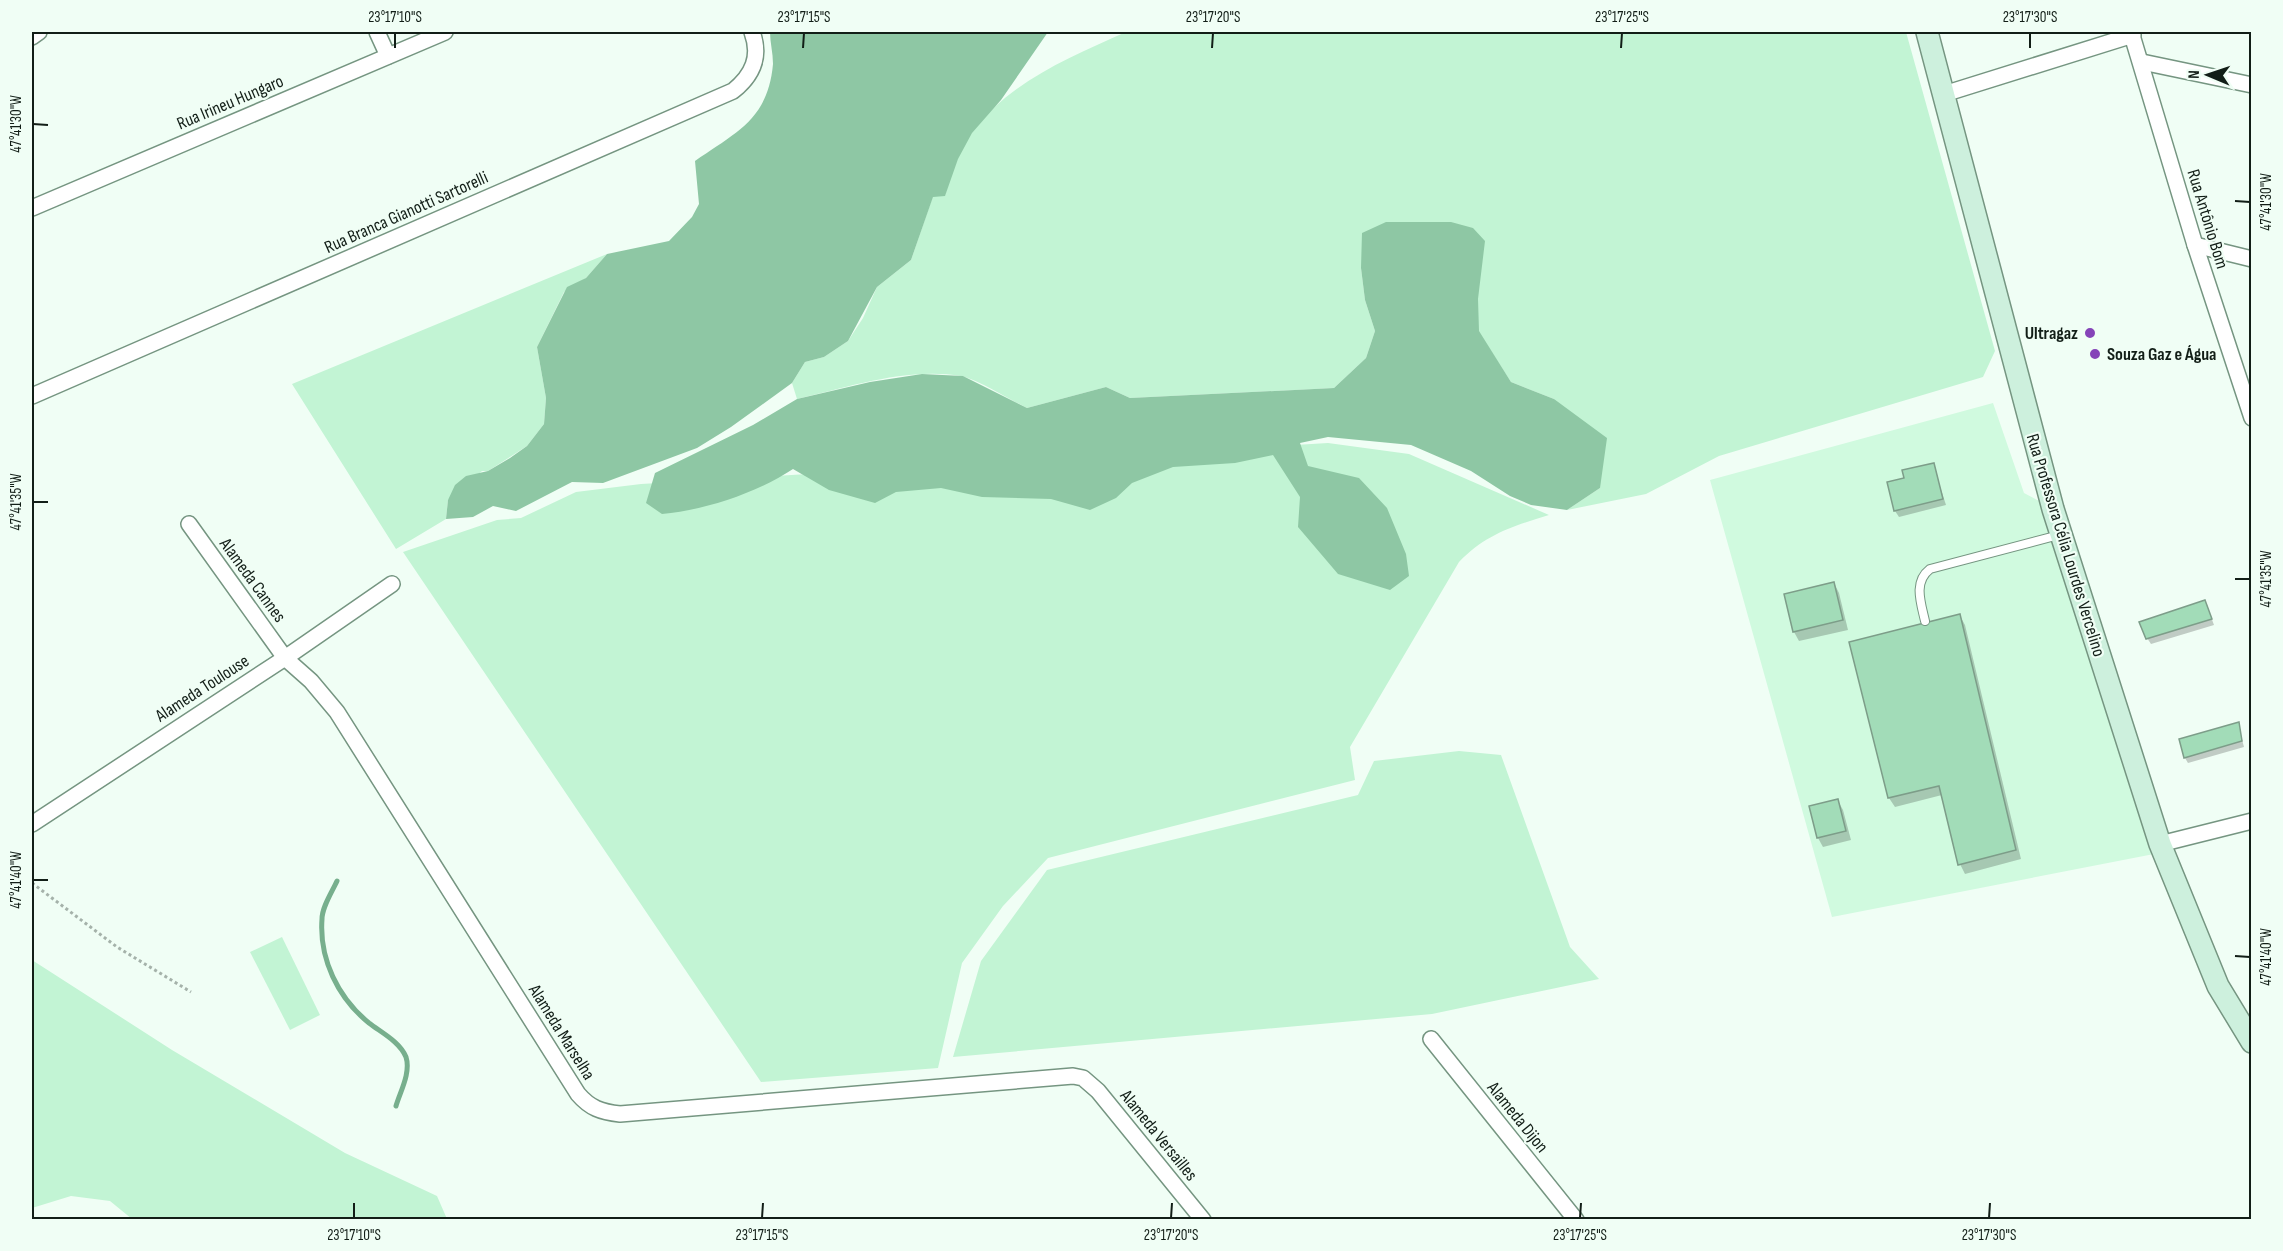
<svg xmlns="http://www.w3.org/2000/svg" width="2283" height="1251" font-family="'Sofia Sans Condensed',sans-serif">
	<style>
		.built { fill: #d0fadf }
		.green { fill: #c2f4d4 }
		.forest { fill: #8ec7a4 }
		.shadow { fill: #0003 }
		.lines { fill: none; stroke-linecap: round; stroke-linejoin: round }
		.stream { stroke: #77af8d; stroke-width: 5 }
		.building { fill: #a2dcb8; stroke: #7d9d89; stroke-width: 1.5 }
		.service-casing { stroke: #759581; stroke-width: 10 }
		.minor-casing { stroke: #759581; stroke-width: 18 }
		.secondary-casing { stroke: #759581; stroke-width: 24 }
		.path { stroke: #a5b2aa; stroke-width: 3; stroke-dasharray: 3 3; stroke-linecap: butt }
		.service { stroke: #fff; stroke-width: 8 }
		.minor { stroke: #fff; stroke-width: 15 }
		.secondary { stroke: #cdf0dd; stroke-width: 21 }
		.ticks { fill: none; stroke: #121e17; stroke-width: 2 }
		.poi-dot { fill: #8544b8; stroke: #f0fef5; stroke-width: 2 }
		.labels { text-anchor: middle; stroke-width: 4.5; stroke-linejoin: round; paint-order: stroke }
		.street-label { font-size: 18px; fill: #121e17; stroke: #f0fef5 }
		.poi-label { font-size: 18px; font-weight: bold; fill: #121e17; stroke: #f0fef5; text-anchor: end }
		.neatline { fill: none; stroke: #121e17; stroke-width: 2 }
		.ticks-label { font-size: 15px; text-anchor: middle; fill: #121e17 }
	</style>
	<rect width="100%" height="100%" fill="#f0fef5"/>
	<polygon class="built" points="1993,403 2024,493 2043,503 2154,854 1832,917 1710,480"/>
	<g class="green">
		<path d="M 1126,32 L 1906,32 L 1995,351 L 1983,377 L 1719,456 L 1646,494 L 1567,510 L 1600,488 L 1554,399 L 1511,382 L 1478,331 L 1478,299 L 1361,268 L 1365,300 L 1375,331 L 1366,358 L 1334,388 L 1130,398 L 1106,387 L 1027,408 C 1010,400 977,379 961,376 C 907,367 849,387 797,399 L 792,383 L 805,362 L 824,357 L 848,341 L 863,318 L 877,287 L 911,260 L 933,196 L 945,195 C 952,174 959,150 972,132 C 1011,81 1070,57 1126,32 Z"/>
		<polygon points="607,254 586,278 564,292 537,347 546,398 544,424 527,446 488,471 482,471 448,500 446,519 396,549 292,384"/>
		<path d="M 1328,443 L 1409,454 L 1549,515 C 1513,526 1486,534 1459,562 L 1350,747 L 1355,780 L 1048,858 L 1003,906 L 962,963 L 938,1068 L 761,1082 L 403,552 L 497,520 L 521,518 L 576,492 L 641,484 Z"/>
		<polygon points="1459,751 1501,755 1570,947 1599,979 1432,1014 953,1057 981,961 1047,870 1358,795 1374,761"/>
		<polygon points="282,937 320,1015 290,1030 250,952"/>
		<polygon points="32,960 172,1050 345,1153 437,1196 447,1219 132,1219 110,1201 71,1196 32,1208"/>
	</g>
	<g class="forest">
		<path d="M 770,32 L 1048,32 L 1001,100 L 972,133 L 958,159 L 945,196 L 933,197 L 911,260 L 877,287 L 848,341 L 824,357 L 805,362 L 792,383 L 731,427 L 697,448 L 603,483 L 572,482 L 516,511 L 493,506 L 473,517 L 446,519 L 448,500 L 455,485 L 466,476 L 488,471 L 510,458 L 527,446 L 544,424 L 546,398 L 537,347 L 567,287 L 586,278 L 607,254 L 669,241 L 692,217 L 699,204 L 695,161 C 736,132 768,120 773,64 C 773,53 770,42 770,32 Z"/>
		<path d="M 1386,222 L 1451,222 L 1473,228 L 1485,241 L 1478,299 L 1479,331 L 1511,382 L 1554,399 L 1607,438 L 1600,488 L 1567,510 L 1531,505 L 1510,496 L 1471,471 L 1411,445 L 1328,437 L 1300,443 L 1308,466 L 1359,478 L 1387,508 L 1406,554 L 1409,576 L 1390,590 L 1338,574 L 1298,527 L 1300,497 L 1273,455 L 1235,463 L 1173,467 L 1132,483 L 1116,498 L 1090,510 L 1051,499 L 982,497 L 941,488 L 896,492 L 875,503 L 829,490 L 793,469 C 757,493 705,510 662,514 L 646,503 L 655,473 L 753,425 L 797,399 L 870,382 L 922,374 L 963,376 L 1027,408 L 1106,387 L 1130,398 L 1334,388 L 1366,358 L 1375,331 L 1365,300 L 1361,268 L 1362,233 Z"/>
	</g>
	<g class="shadow">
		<polygon points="1933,465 1946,505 1899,517 1895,511 1905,479"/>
		<polygon points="1834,583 1839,593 1848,630 1799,641 1794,632"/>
		<polygon points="2205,601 2214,625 2151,644 2147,638"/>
		<polygon points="1960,616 1965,625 2021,859 1965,874 1960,864 1942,795 1895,807 1889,798"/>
		<polygon points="2238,724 2244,747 2188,763 2185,758"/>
		<polygon points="1838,801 1843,810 1851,840 1823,847 1818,838 1810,807"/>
	</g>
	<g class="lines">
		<path class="stream" d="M 337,881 C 332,892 322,907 322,919 C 319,959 338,998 369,1023 C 382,1033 400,1042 406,1057 C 411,1073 400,1092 396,1106"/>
	</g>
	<g class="building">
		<polygon points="1934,463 1943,499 1894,511 1887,482 1904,478 1902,470"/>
		<polygon points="1834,582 1843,620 1793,632 1784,594"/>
		<polygon points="2205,600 2212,619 2146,639 2139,622"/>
		<polygon points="1960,614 2016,850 1958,865 1939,786 1888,798 1849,642"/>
		<polygon points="2239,722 2242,741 2184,758 2179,739"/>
		<polygon points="1838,799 1846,831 1817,838 1809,806"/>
	</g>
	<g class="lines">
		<defs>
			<path id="service" d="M 1925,621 C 1921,603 1913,582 1930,569 L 2059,535"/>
			<g id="minor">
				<polyline points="377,32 388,56"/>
				<polyline points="2131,32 2195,245 2252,418"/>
				<polyline points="32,37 39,32"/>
				<polyline points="2142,62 2252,85"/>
				<polyline points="1944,94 2133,35"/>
				<polyline points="32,208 445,32"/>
				<polyline points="2195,245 2252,259"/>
				<path d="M 32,396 L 733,91 C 753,75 761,56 752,32"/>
				<path d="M 189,524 L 285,658 L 311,681 L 337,712 L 578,1094 C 590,1108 601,1112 620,1114 L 1073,1076 L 1083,1078 L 1098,1091 L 1203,1220"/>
				<polyline points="32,824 285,658 392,584"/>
				<polyline points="2160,844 2252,821"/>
				<polyline points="1431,1039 1576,1220"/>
			</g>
			<polyline id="secondary" points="1927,32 2053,509 2160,844 2218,986 2252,1042"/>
		</defs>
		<use href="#service" class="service-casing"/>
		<use href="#minor" class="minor-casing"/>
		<use href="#secondary" class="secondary-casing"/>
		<polyline class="path" points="32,883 117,947 191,992"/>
		<use href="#service" class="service"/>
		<use href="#minor" class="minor"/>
		<use href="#secondary" class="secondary"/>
	</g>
	<path class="ticks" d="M 395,48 L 395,33M 803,48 L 804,33M 1212,48 L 1213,33M 1621,48 L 1622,33M 2030,48 L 2030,33M 33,124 L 48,125M 2235,201 L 2250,202M 33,502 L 48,502M 2235,579 L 2250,579M 33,880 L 48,880M 2235,956 L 2250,957M 354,1218 L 354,1203M 762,1218 L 763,1203M 1171,1218 L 1172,1203M 1580,1218 L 1581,1203M 1989,1218 L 1990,1203"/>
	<g class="poi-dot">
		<circle cx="2090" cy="333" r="6"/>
		<circle cx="2095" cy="354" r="6"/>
	</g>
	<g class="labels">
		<g class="street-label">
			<text transform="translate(230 102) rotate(-23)" y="6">Rua Irineu Hungaro</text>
			<text transform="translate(406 212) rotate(-24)" y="6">Rua Branca Gianotti Sartorelli</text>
			<text transform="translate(2208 219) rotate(73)" y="6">Rua Antônio Bom</text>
			<text transform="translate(2066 545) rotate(73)" y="6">Rua Professora Célia Lourdes Vercelino</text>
			<text transform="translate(253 580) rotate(54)" y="6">Alameda Cannes</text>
			<text transform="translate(202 688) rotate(-33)" y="6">Alameda Toulouse</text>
			<text transform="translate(562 1032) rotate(58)" y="6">Alameda Marselha</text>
			<text transform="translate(1518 1117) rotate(51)" y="6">Alameda Dijon</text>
			<text transform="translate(1159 1135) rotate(51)" y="6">Alameda Versailles</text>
		</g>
		<g class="poi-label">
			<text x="2078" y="339">Ultragaz</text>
			<text x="2107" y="360" text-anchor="start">Souza Gaz e Água</text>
		</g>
	</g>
	<rect width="2283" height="1251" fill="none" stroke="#f0fef5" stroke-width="66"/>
	<g transform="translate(2208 75) rotate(272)" stroke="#f0fef5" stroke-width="4.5" paint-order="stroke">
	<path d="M0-4.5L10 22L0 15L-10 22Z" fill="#121e17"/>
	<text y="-9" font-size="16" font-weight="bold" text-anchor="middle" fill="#121e17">N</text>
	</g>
	<rect x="33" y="33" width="2217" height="1185" class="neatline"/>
	<g class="ticks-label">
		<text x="395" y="22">23°17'10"S</text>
		<text x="804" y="22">23°17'15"S</text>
		<text x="1213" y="22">23°17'20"S</text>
		<text x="1622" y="22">23°17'25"S</text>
		<text x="2030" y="22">23°17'30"S</text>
		<text transform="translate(16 124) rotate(-90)" y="5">47°41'30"W</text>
		<text transform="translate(2266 202) rotate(-90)" y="5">47°41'30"W</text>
		<text transform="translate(16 502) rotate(-90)" y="5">47°41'35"W</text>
		<text transform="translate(2266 579) rotate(-90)" y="5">47°41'35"W</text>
		<text transform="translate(16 880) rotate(-90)" y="5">47°41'40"W</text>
		<text transform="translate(2266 957) rotate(-90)" y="5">47°41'40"W</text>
		<text x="354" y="1240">23°17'10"S</text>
		<text x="762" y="1240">23°17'15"S</text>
		<text x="1171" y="1240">23°17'20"S</text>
		<text x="1580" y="1240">23°17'25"S</text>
		<text x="1989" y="1240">23°17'30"S</text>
	</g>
</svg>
